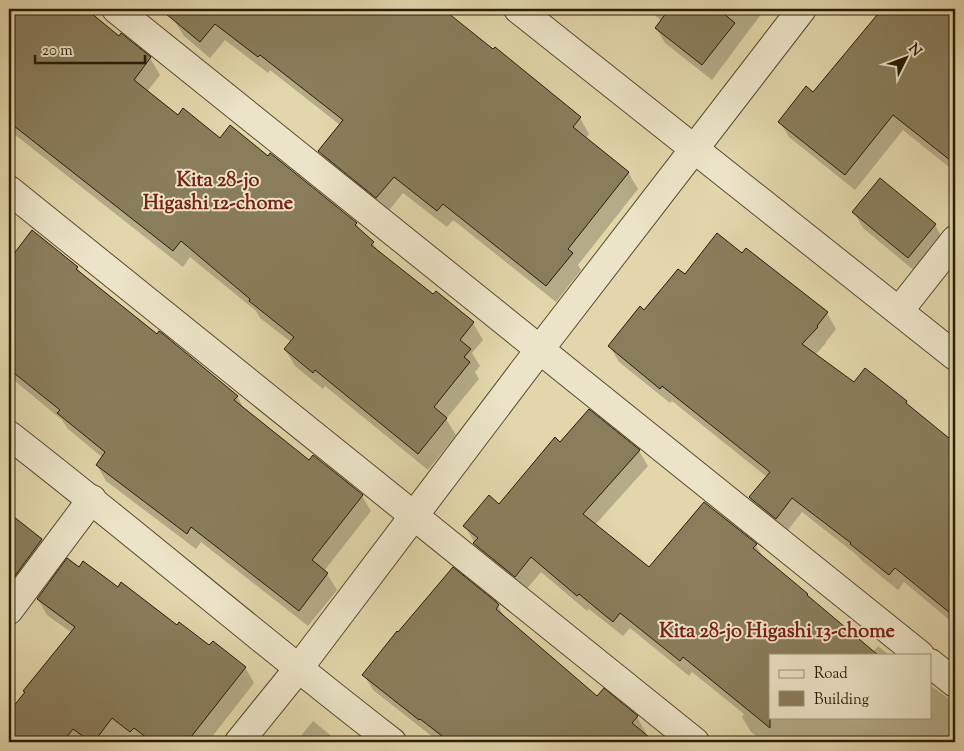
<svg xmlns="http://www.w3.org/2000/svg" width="964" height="751" font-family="'Sorts Mill Goudy',serif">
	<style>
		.shadow { fill: #0003 }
		.building { fill: #8a7d5c; stroke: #2a1c08 }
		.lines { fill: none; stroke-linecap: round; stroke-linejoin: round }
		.minor-casing { stroke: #584a30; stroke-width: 30 }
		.minor { stroke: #ece4c8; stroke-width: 28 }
		.labels { text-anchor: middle; stroke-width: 4; stroke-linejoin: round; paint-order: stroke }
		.neighbourhood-label { font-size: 20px; font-weight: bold; fill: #7a1f14; stroke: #ece4c8 }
	</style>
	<rect width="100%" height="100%" fill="#e2d6aa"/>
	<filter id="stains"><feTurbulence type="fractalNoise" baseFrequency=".004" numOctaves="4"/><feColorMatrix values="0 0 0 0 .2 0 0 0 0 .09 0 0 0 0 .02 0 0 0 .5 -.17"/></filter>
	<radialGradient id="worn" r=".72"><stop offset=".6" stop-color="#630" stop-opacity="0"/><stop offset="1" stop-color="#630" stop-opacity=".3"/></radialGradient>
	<g class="shadow">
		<polygon points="9,9 84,9 119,38 150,58 160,75 147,92 178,117 220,139 268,158 356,223 361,232 373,243 380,254 433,296 473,323 483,340 472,353 480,366 475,372 479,379 446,419 456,435 428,470 325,386 323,389 295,366 285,349 291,342 260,318 256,311 190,257 183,267 9,130"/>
		<polygon points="183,9 301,9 293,20 331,49 365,9 441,9 580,118 589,134 586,138 628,172 638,189 578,265 581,270 556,302 453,220 447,227 403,193 386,214 329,168 320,151 340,125 270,70 268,73 225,40 210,58 184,36 174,20"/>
		<polygon points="647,9 765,9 712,80 665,43 656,28 662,21"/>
		<polygon points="883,9 955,9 955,172 903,130 855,190 789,137 780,122 813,94"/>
		<polygon points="854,212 935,225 944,241 917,273 863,228"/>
		<polygon points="32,232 77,267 82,275 237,396 245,411 310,461 362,496 371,511 324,571 327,574 337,590 308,626 201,542 196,549 106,481 97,465 103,458 68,429 62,420 9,376 9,262"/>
		<polygon points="742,255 827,313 836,329 826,342 826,343 815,355 855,383 906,402 910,408 955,445 955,557 952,561 955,564 955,629 947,618 904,582 898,590 861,560 858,556 802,512 785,534 759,513 750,498 767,477 672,401 670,403 619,362 610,347 644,312 685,276"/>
		<polygon points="560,443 639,451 648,466 595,525 649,569 756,545 764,559 873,652 878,646 889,655 770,655 770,717 930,717 930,685 955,703 955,742 764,742 751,732 742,717 744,714 692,672 689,676 630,628 623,636 589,609 587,611 541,572 524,592 484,559 465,526 500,506"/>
		<polygon points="9,515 42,540 51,556 9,611"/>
		<polygon points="38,599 177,627 245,667 254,683 208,742 9,742 9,713 72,633 47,615"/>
		<polygon points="498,606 506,619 597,698 637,717 646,733 644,735 653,742 439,742 373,690 364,675"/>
		<polygon points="313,721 339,742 296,742"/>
	</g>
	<g class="building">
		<polygon points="9,9 86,9 119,36 121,33 151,57 134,80 178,115 183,108 220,138 230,125 268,156 270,153 357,223 355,225 374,242 371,245 433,294 436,291 474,322 460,340 471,349 464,357 470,362 434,407 447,418 418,454 315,370 313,373 284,349 294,337 249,301 250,299 181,241 173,251 9,122"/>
		<polygon points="160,9 443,9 493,49 495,47 581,117 573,127 629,172 568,249 573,253 546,286 443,204 437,211 394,177 376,198 318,151 343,120 260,55 258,57 215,24 200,42"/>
		<polygon points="669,9 718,9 735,23 702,65 655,28"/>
		<polygon points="882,9 955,9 955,164 893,115 845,175 778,122 806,86 813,92"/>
		<polygon points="880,178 936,224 908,258 852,212"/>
		<polygon points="32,230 78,267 76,269 157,334 159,331 163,334 238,396 234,400 309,460 313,455 363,495 312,560 328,573 299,611 191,527 187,534 96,465 105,452 57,413 60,410 9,369 9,260"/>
		<polygon points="717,233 742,253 746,248 828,312 817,326 818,327 802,344 854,382 865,368 907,401 906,403 955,443 955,617 895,568 889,575 850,544 851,543 792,498 776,519 749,497 770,472 662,386 660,389 608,346 640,306 644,310 678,269 685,274"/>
		<polygon points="589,409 640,450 583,514 649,567 704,502 757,544 753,548 808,594 807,595 878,655 770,655 770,728 683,657 680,661 620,613 613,622 579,594 577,596 531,557 515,577 473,543 478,538 463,526 489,495 499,504 555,437 560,442"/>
		<polygon points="9,513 42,539 12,580 9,578"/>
		<polygon points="67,558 79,567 83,561 118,587 121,582 177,625 179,622 209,645 213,641 246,667 187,742 152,742 134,728 130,732 112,718 94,742 91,742 73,729 63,742 9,742 9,712 25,692 23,691 75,627 37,599"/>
		<polygon points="453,567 495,601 499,605 496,609 597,696 604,688 638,716 632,723 655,742 450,742 420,719 419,720 362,675 397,631 398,632"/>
	</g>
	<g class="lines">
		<defs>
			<g id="minor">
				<polyline points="116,9 920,655"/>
				<polyline points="518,9 955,356"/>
				<polyline points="9,190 695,742"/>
				<polyline points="899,311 955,240"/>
				<path d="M 9,435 C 138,535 262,642 392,742"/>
				<polyline points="9,610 92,499"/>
				<polyline points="930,663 955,683"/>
				<polyline points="239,742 298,669 540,349 802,9"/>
			</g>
		</defs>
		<use href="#minor" class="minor-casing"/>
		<use href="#minor" class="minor"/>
	</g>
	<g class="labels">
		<g class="neighbourhood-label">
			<text x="218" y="186">Kita 28-jo<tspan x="218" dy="23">Higashi 12-chome</tspan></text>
			<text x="777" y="637">Kita 28-jo Higashi 13-chome</text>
		</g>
	</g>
	<rect width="964" height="751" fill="none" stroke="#e2d6aa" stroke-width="30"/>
	<rect x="10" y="10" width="944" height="731" fill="none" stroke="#2a1c08" stroke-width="2.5"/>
	<rect x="15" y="15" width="934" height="721" fill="none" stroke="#2a1c08"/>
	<rect x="769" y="654" width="162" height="65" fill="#ece4c8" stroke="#9e947b"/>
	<rect x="779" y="670" width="25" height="8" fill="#ece4c8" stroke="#9e947b"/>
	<text x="814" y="678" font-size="15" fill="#2a1c08">Road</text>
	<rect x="779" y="691" width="25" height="15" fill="#8a7d5c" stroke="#9e947b"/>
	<text x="814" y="704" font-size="15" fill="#2a1c08">Building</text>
	<g transform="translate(906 58) rotate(48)" stroke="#ece4c8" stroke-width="4" paint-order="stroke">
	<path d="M0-4L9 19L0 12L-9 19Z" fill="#2a1c08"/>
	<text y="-8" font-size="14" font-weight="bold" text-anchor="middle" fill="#2a1c08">N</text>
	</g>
	<path d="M35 55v8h110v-8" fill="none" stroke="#2a1c08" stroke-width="2.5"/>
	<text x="42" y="55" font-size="15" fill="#2a1c08" stroke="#ece4c8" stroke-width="4" paint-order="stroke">20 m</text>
	<rect width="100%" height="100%" filter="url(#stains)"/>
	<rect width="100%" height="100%" fill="url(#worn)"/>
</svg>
